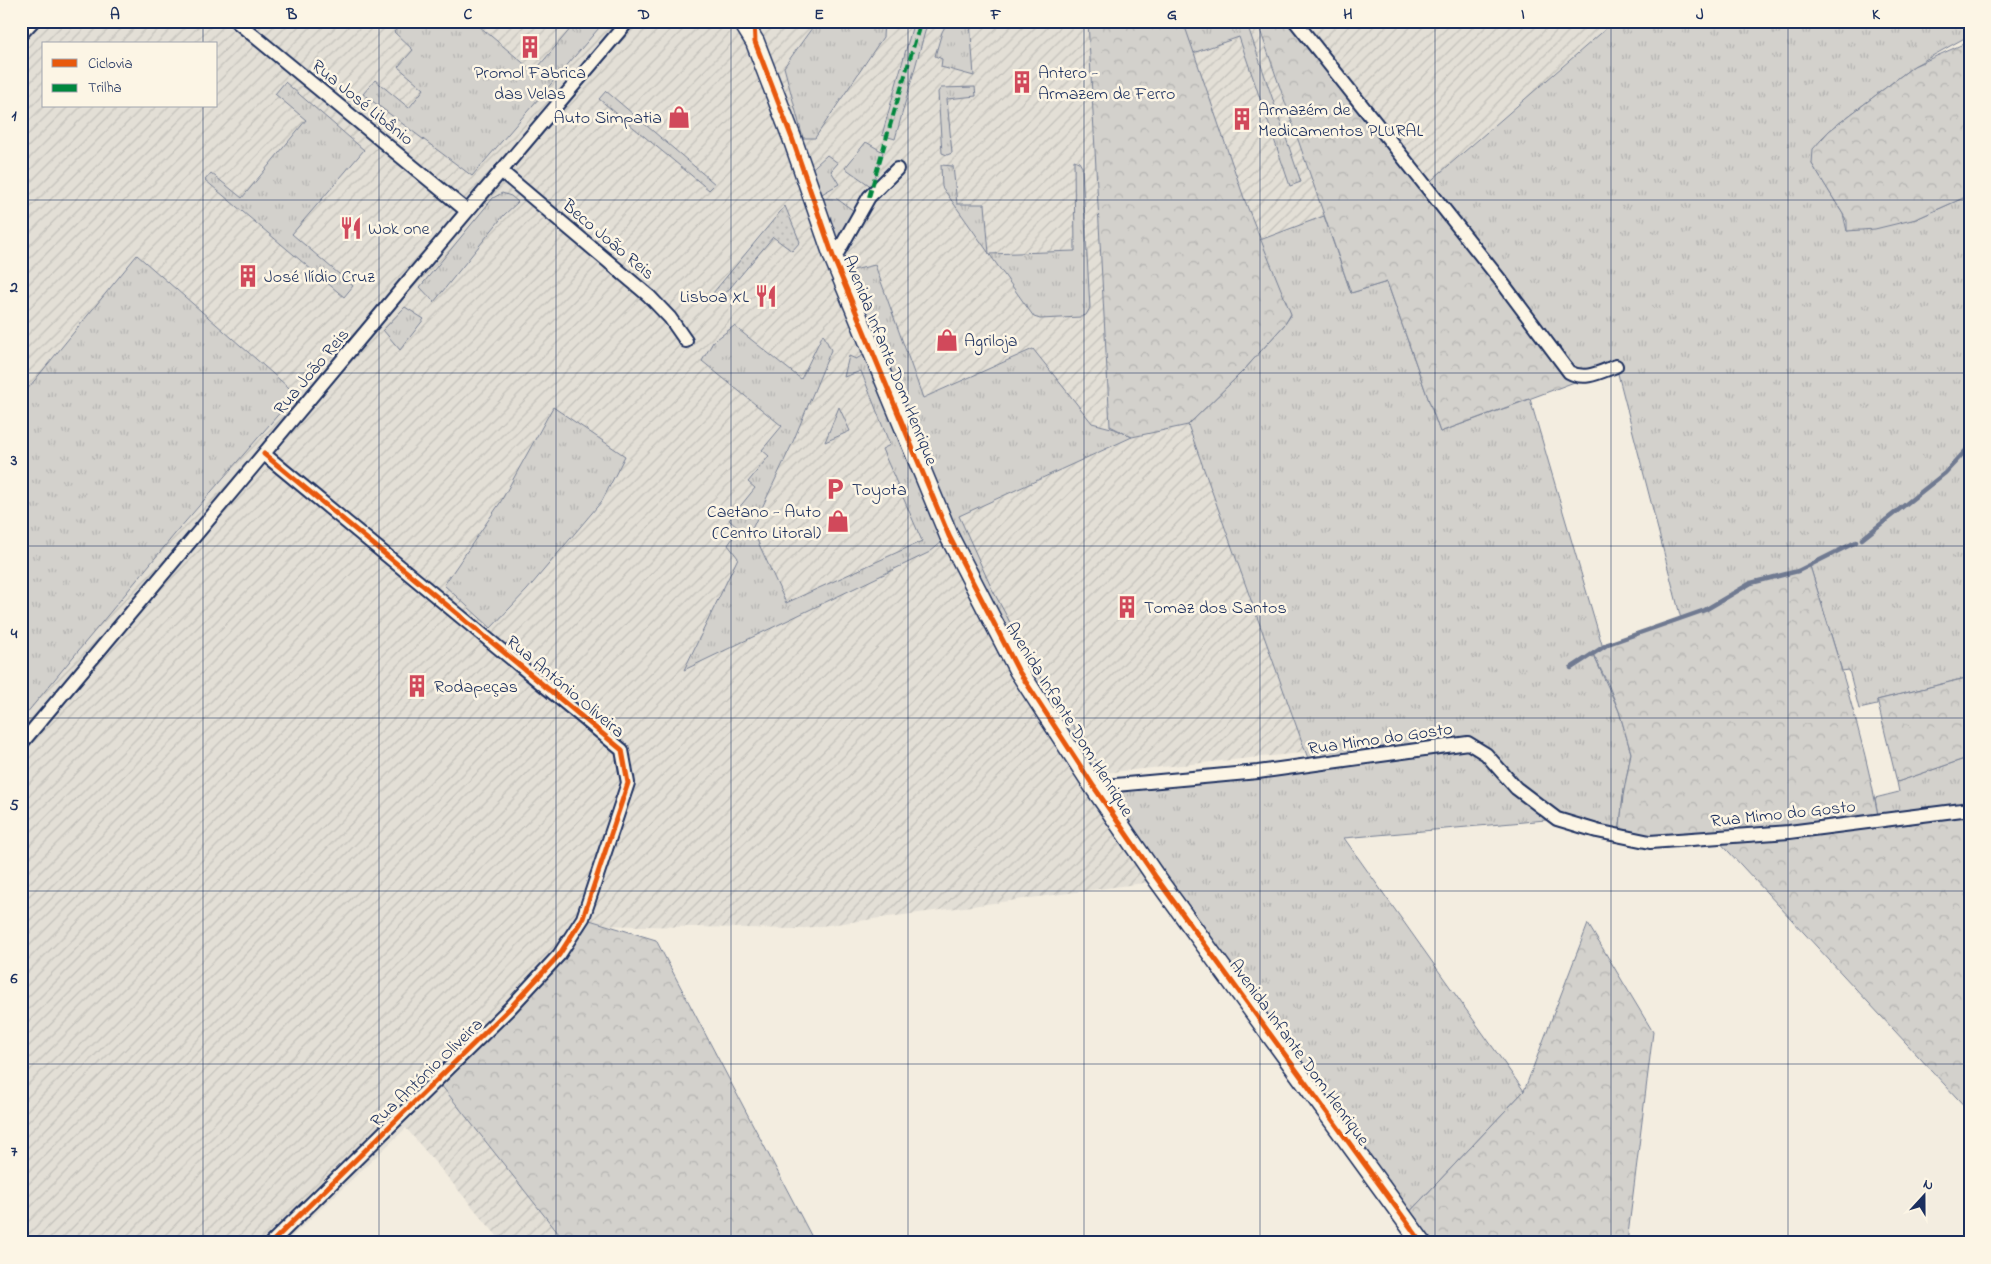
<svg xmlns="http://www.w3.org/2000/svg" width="1991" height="1264" font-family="'Indie Flower',sans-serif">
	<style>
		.industrial { fill: url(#industrial-furrows); fill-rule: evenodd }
		.grass { fill: url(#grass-tufts); stroke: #778095 }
		.forest { fill: url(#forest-crowns); stroke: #778095 }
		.park { fill: url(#park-dots); stroke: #778095 }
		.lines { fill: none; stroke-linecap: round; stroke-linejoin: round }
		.stream { stroke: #707a91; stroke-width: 4.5 }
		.street-casing { stroke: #1b2f5e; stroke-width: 16 }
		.secondary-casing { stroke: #1b2f5e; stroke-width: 21 }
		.street { stroke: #fcf5e5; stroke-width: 12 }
		.secondary { stroke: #fcf5e5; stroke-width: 18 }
		.quiet { stroke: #00873e; stroke-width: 4; stroke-dasharray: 8 4; stroke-linecap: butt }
		.cycleway-casing { stroke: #fcf5e5; stroke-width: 8 }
		.cycleway { stroke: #e8590c; stroke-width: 5 }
		.grid { fill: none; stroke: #1b2f5e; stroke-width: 1; stroke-opacity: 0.55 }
		.labels { text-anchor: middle; stroke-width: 5; stroke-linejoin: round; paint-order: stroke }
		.poi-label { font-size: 18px; fill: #1b2f5e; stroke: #fcf5e5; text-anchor: start }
		.street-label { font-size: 18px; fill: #1b2f5e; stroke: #fcf5e5 }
		.neatline { fill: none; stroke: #1b2f5e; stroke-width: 2 }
		.grid-label { font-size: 16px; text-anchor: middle; font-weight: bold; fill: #1b2f5e }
	</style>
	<defs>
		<pattern id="industrial-furrows" width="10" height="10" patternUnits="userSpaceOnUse" patternTransform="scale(1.25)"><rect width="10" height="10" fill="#e3dfd6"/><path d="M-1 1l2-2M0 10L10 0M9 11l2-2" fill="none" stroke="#c2c0ba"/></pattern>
		<pattern id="grass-tufts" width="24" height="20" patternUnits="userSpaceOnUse" patternTransform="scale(1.25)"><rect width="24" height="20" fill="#d3d1cc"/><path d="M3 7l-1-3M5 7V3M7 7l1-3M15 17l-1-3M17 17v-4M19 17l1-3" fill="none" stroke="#b5b4b2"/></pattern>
		<pattern id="forest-crowns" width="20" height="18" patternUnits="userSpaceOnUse" patternTransform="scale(1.25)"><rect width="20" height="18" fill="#d3d1cc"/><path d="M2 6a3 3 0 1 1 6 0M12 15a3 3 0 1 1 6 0" fill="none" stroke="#b5b4b2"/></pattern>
		<pattern id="park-dots" width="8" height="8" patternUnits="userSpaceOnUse" patternTransform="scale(1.25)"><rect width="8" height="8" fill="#d3d1cc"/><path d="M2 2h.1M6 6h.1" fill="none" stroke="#b5b4b2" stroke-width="1.8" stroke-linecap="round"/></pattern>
	</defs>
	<rect width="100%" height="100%" fill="#f3ede0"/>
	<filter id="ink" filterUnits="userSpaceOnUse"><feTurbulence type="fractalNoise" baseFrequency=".02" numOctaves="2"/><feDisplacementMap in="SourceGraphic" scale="10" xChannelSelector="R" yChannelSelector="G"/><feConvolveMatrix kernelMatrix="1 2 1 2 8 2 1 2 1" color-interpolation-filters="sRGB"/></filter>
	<g filter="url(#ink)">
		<path class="industrial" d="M 21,21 L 1625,21 L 1340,262 L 1507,732 L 1083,775 L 1159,881 L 798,929 L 593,925 L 574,1243 L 503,1243 L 406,1128 L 285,1243 L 21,1243 ZM 44,44 L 216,44 L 216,106 L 44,106 Z"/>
		<g class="grass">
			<polygon points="403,21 473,21 534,72 577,21 605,21 472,176 363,94 375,80 409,108 424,89 398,67 413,50 394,32"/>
			<polygon points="817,21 884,21 883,37 815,138 803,138 784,67"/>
			<polygon points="914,21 928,21 895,139 882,135"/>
			<polygon points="948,21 970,21 974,76 941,67 942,59 935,56 942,32"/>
			<polygon points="1188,21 1246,21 1301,182 1290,186 1239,37 1193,53 1183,23"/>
			<polygon points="1615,21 1970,21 1970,35 1914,66 1829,131 1821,139 1812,164 1843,214 1847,231 1916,219 1970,195 1970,531 1968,532 1970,544 1970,677 1877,700 1877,705 1859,709 1849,670 1842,671 1810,566 1798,571 1751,583 1705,610 1681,619 1616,366 1577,376 1426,185"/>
			<polygon points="285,82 364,150 292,234 353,286 344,297 205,180 211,173 242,198 306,120 275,94"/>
			<polygon points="975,87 976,96 947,99 952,153 947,155 942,153 938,92 941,88"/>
			<polygon points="606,91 715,184 709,190 599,99"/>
			<polygon points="866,142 883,152 872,187 845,168"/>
			<polygon points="827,155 838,163 831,171 839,184 815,198 837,199 860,215 834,259 805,175"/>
			<polygon points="1074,160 1079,162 1082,167 1090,308 1086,315 1081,317 1040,319 1034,317 942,187 941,165 953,166 957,204 985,204 989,254 1075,251"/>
			<polygon points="502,193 511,196 518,202 504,215 434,302 420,287 493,198"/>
			<polygon points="1324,216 1351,293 1387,282 1440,432 1530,399 1603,648 1593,654 1619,711 1631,753 1623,796 1619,836 1557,819 1344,838 1524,1091 1404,1218 1094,787 949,536 930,552 684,670 738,558 728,545 739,529 729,520 755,488 748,482 769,456 762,450 782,426 702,361 713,342 734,326 801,379 823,334 831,350 792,444 752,529 786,603 922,541 882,449 890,445 861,371 844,377 849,356 856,359 873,350 840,273 875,265 923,398 1033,349 1092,423 1115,429 1132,437 959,516 991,587 1033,665 1112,785 1310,764 1188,425 1244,370 1285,324 1291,315 1260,240"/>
			<polygon points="137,255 296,394 179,529 21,720 21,397"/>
			<polygon points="405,307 424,319 400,350 383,330"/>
			<polygon points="553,407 625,456 602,501 527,590 491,628 444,585 500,503"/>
			<polygon points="839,407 850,431 825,442"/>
			<polygon points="1970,757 1970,809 1879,821 1875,798 1899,792 1897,782"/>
		</g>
		<g class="forest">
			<polygon points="1088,21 1183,21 1245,201 1291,314 1285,324 1244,370 1188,425 1132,437 1110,426"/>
			<polygon points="1257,21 1294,21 1564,365 1588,377 1440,432 1387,282 1351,293"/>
			<polygon points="1970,41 1970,195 1916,219 1875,229 1847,231 1847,222 1843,214 1812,164 1813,149 1829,131 1914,66"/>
			<path d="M 1810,566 C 1835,649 1863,734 1879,820 L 1970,809 L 1970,1112 L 1716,838 L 1619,836 L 1623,796 L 1631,753 L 1619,711 L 1608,684 L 1593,654 L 1608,644 L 1705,610 L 1751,583 L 1798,571 Z"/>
			<polygon points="1970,677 1970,757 1897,782 1877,700"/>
			<polygon points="583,918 656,940 815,1243 566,1243 437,1080 510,1008"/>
			<polygon points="1588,924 1653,1032 1627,1243 1422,1243 1404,1218 1524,1091"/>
		</g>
		<polygon class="park" points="785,206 800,242 792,251 773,237 720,300 713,293"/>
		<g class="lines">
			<g class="stream">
				<polyline points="1862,539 1945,473 1970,446"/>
				<polyline points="1571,668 1608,644 1705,610 1751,583 1798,571 1856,542"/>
			</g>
			<defs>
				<g id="street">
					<polyline points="236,21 467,211"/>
					<path d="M 1295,21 L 1501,281 L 1569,372 C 1585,381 1600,372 1616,366"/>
					<polyline points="21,34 33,21"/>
					<polyline points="501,171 649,296 670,318 686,341"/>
					<polyline points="834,259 869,197 897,169"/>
					<polyline points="264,454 622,750 628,783 583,918 559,955 510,1008 271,1243"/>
					<polyline points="21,744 404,286 628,21"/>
					<polyline points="1094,787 1258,772 1468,743 1486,754 1516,788 1557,819 1597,831 1650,842 1789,832 1970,809"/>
				</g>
				<polyline id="secondary" points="742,21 755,42 792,138 834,259 949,536 1018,670 1094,787 1155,876 1422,1243"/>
			</defs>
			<use href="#street" class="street-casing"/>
			<use href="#secondary" class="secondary-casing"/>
			<use href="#street" class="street"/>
			<use href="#secondary" class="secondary"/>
			<polyline class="quiet" points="869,197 921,21"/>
			<defs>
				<g id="cycleway">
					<polyline points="754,21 755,42 792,138 834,259 949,536 1018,670 1094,787 1155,876 1422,1243"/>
					<polyline points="264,454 622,750 628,783 583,918 559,955 510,1008 271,1243"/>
				</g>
			</defs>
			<use href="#cycleway" class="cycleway-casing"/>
			<use href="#cycleway" class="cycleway"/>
		</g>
	</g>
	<path class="grid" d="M 203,21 L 203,44M 379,21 L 379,1243M 556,21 L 556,1243M 731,21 L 731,1243M 908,21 L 908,1243M 1084,21 L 1084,1243M 1260,21 L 1260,1243M 1435,21 L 1435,1243M 1611,21 L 1611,1243M 1788,21 L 1788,1243M 203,106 L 203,1243M 21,200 L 1970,200M 21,373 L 1970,373M 21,546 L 1970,546M 21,718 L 1970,718M 21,891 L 1970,891M 21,1064 L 1970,1064"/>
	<defs>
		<symbol id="building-bare" viewBox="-9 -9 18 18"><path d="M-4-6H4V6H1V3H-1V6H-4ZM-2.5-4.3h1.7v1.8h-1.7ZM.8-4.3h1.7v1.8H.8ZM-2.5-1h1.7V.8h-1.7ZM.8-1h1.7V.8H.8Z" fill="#d1495b" stroke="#fcf5e5" stroke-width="2.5" paint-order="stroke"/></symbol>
		<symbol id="shop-bare" viewBox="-9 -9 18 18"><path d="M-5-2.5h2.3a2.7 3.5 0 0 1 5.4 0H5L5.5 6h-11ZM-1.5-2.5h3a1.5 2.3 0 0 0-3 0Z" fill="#d1495b" stroke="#fcf5e5" stroke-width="2.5" paint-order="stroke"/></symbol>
		<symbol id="restaurant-bare" viewBox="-9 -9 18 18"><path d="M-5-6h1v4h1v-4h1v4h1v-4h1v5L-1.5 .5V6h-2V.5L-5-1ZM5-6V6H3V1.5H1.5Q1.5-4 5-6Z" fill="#d1495b" stroke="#fcf5e5" stroke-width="2.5" paint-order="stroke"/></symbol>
		<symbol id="parking-bare" viewBox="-9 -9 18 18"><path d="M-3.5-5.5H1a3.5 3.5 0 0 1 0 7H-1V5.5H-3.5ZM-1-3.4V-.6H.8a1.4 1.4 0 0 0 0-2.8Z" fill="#d1495b" stroke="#fcf5e5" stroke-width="2.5" paint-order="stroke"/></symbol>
	</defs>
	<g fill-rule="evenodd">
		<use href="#building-bare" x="514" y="31" width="32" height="32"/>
		<use href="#building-bare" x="1006" y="66" width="32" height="32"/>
		<use href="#shop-bare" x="663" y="101" width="32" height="32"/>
		<use href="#building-bare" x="1226" y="103" width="32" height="32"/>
		<use href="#restaurant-bare" x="335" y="212" width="32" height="32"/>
		<use href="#building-bare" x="232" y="260" width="32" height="32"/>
		<use href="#restaurant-bare" x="750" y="280" width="32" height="32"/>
		<use href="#shop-bare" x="931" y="324" width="32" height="32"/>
		<use href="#parking-bare" x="819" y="473" width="32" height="32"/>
		<use href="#shop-bare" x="822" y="505" width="32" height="32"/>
		<use href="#building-bare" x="1111" y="591" width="32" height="32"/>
		<use href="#building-bare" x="401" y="670" width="32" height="32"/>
	</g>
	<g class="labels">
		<g class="poi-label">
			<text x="530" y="78" text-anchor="middle">Promol Fabrica<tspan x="530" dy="21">das Velas</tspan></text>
			<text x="1038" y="78">Antero -<tspan x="1038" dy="21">Armazem de Ferro</tspan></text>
			<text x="1258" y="115">Armazém de<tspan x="1258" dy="21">Medicamentos PLURAL</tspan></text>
			<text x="662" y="123" text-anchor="end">Auto Simpatia</text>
			<text x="368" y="234">Wok one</text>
			<text x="264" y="282">José Ilídio Cruz</text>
			<text x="749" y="302" text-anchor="end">Lisboa XL</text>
			<text x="964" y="346">Agriloja</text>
			<text x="852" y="495">Toyota</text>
			<text x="821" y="517" text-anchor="end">Caetano - Auto<tspan x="821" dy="21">(Centro Litoral)</tspan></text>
			<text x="1144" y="613">Tomaz dos Santos</text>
			<text x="434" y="692">Rodapeças</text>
		</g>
		<g class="street-label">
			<text transform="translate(363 102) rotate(39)" y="6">Rua José Libânio</text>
			<text transform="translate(609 239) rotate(40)" y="6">Beco João Reis</text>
			<text transform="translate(891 360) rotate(68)" y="6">Avenida Infante Dom Henrique</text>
			<text transform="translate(311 371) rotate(-50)" y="6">Rua João Reis</text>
			<text transform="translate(566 686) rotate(40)" y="6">Rua António Oliveira</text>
			<text transform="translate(1070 719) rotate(58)" y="6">Avenida Infante Dom Henrique</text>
			<text transform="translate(1380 738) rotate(-8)" y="6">Rua Mimo do Gosto</text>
			<text transform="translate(1783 813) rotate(-6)" y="6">Rua Mimo do Gosto</text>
			<text transform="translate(1300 1052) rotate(54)" y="6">Avenida Infante Dom Henrique</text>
			<text transform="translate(426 1072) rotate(-44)" y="6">Rua António Oliveira</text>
		</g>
	</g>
	<rect width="1991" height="1264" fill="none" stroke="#fcf5e5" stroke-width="55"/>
	<rect x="42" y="42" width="175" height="65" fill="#fcf5e5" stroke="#a2a6af"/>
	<rect x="52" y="59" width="25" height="8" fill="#e8590c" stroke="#a2a6af"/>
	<text x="88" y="68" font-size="15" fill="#1b2f5e">Ciclovia</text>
	<rect x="52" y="84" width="25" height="8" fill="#00873e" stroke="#a2a6af"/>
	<text x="88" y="92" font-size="15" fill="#1b2f5e">Trilha</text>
	<g transform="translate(1924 1196) rotate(21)" stroke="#fcf5e5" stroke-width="4" paint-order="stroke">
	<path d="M0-4L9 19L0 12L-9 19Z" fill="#1b2f5e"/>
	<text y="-8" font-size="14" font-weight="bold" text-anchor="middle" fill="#1b2f5e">N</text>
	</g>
	<rect x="28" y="28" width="1936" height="1208" class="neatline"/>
	<g class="grid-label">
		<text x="115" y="19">A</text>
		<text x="292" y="19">B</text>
		<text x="468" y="19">C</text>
		<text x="644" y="19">D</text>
		<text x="819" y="19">E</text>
		<text x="996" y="19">F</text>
		<text x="1172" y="19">G</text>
		<text x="1348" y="19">H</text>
		<text x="1523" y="19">I</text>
		<text x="1700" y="19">J</text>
		<text x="1876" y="19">K</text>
		<text x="14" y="120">1</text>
		<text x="14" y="292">2</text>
		<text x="14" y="465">3</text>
		<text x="14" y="638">4</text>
		<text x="14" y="810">5</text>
		<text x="14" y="983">6</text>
		<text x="14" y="1156">7</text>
	</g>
</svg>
